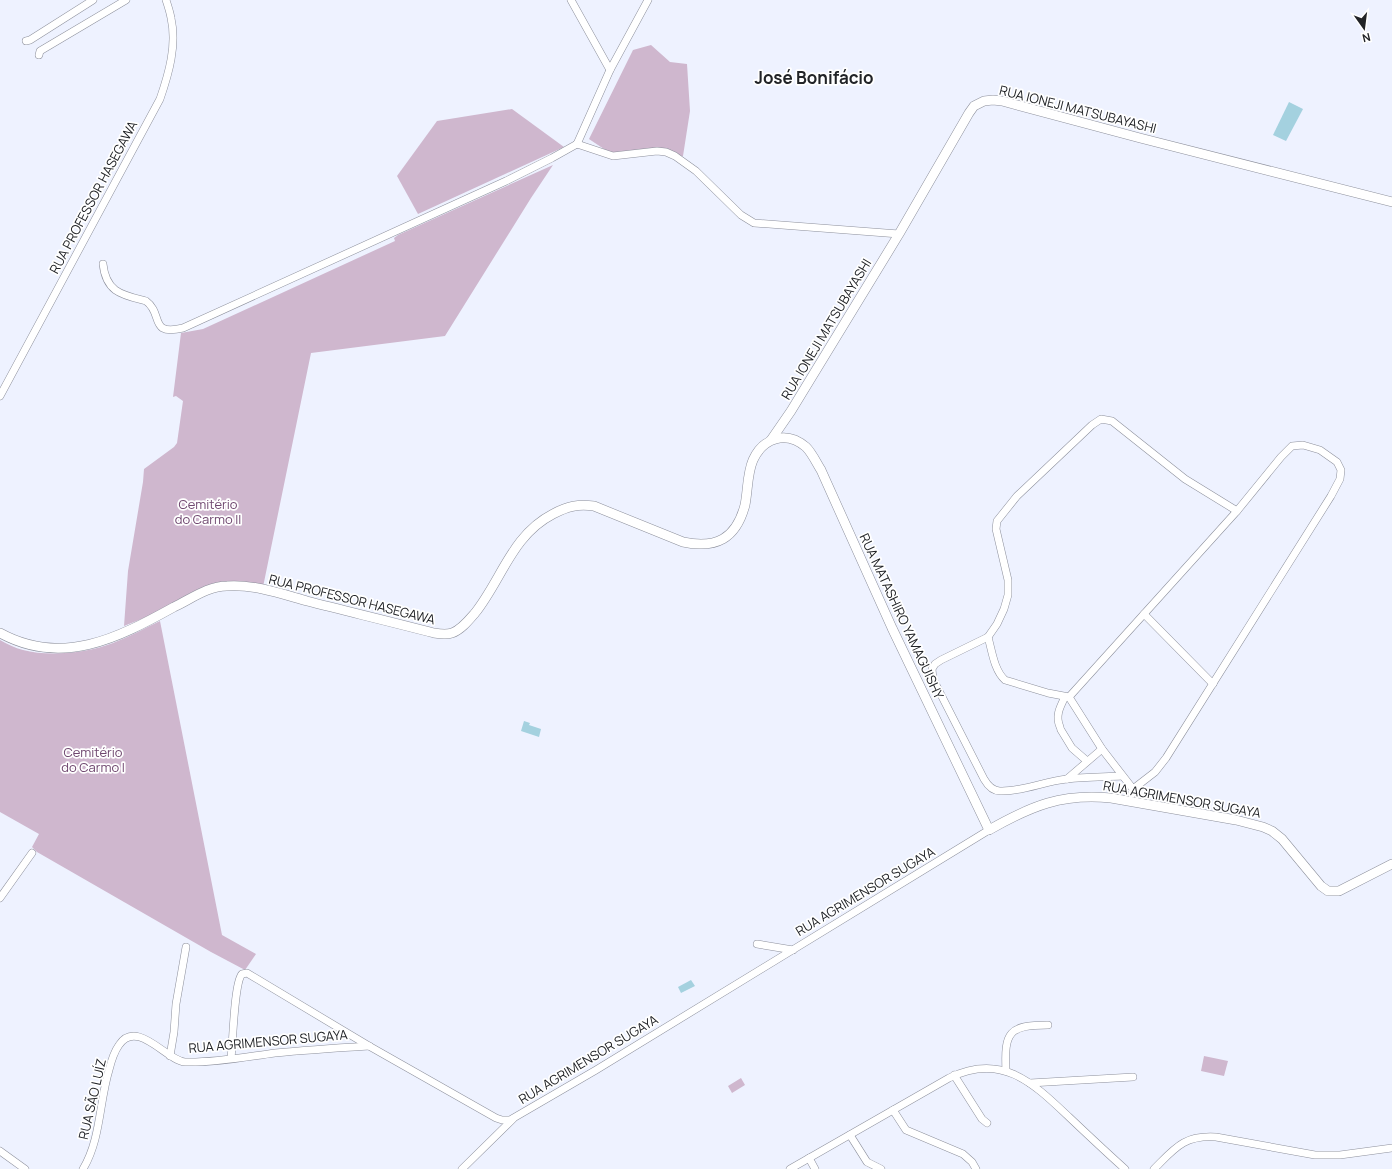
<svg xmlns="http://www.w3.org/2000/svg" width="1392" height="1169" font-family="Manrope,sans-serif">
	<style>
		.green { fill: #cfb7ce }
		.water { fill: #a4d1df }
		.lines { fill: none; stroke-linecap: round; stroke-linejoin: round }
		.minor-casing { stroke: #8d909c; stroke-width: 8 }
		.major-casing { stroke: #8d909c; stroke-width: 10 }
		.minor { stroke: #fff; stroke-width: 7 }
		.major { stroke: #fff; stroke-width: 9 }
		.labels { text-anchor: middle; stroke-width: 3.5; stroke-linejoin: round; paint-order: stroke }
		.street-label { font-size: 13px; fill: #212327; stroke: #fff }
		.park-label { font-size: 13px; fill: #6f476f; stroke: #fff }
		.district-label { font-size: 17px; font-weight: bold; fill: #212327; stroke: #fff }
	</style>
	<rect width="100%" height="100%" fill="#eef2ff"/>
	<g class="green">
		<polygon points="651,45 670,62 687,64 690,111 683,156 610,153 589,139 633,50"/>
		<polygon points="512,109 564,147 418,214 397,176 437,121"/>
		<polygon points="553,165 531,198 445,336 311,353 263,587 229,584 124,626 128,571 143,482 144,469 174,447 177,443 183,401 176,396 173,397 181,333 203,329 395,241 394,238 398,235"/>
		<path d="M 160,621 L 222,935 L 256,954 L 245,970 L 211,952 L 37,852 L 32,847 L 39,834 L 0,812 L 0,640 C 7,644 15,648 23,650 C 49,657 87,653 113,643 C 129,637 145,628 160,621 Z"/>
		<polygon points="1204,1056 1228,1061 1224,1076 1201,1071"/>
		<polygon points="741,1078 745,1085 732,1093 728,1086"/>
	</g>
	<g class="water">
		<polygon points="1289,102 1303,109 1286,141 1273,135"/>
		<polygon points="524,721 530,723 529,725 541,729 539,737 521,731"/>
		<polygon points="691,980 695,986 681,993 678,987"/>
	</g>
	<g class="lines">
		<defs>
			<g id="minor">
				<polyline points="571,0 610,70"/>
				<polyline points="26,41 30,40 93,0"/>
				<polyline points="39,55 40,51 126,0"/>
				<polyline points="577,144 613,156 657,151 666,152 675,156 696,171 741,215 754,223 899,234"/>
				<polyline points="577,144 610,70 648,0"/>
				<path d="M 103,264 C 106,293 123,295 146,301 C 164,314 148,336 183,328 L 506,181 L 552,158 L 577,144"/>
				<path d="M 0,396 L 160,99 C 169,73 177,45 171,18 C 170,12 168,6 166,0"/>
				<polyline points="1144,614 1213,684"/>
				<path d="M 988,637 C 992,651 994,670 1005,680 L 1048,693 L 1069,697"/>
				<path d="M 1060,727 C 1055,716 1060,707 1065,697"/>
				<polyline points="1061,730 1072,748 1087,761"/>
				<path d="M 1122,776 C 1104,777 1085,777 1067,779 C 1045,781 1022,792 1000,791 C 993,791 988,786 984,779 L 933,679 L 932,669 L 935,664 L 941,660 L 988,637 L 997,624 L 1004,609 L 1008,595 L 1008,580 L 996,529 L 997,521 L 1017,496 L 1092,425 L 1101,419 L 1112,421 L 1185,479 L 1237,511"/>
				<polyline points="1067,779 1102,749"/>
				<polyline points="1132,794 1133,789 1102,749 1069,697 1237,511 1281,457 1292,446 1303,445 1320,450 1337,462 1341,470 1340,479 1331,496 1166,758 1155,772 1133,789"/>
				<polyline points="0,898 32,853"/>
				<polyline points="757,944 793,950"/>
				<polyline points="170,1056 174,1032 176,1004 186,947"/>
				<path d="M 231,1058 C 233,1042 234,983 242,974 L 247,973 L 369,1046 L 496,1118 L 502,1120 L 510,1120 L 596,1070 L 989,830"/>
				<path d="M 1006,1071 C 1004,1032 1009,1025 1048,1025"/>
				<polyline points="954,1075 982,1119 987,1123"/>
				<polyline points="1030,1083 1133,1077"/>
				<polyline points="893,1110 906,1130 963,1154 972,1162 976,1169"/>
				<polyline points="850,1135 867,1162 881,1169"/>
				<polyline points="0,1151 25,1169"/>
				<polyline points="809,1158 815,1169"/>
				<path d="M 83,1169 C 101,1139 99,1103 109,1070 C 111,1062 114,1052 119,1045 C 137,1018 167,1061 185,1062 C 214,1063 245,1057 275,1053 C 306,1050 337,1048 369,1046"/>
				<polyline points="462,1169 513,1119"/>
				<path d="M 790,1169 L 949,1078 C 1002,1052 1033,1083 1069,1117 C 1088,1135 1106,1152 1125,1169"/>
				<path d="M 1154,1169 C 1175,1148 1184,1135 1216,1137 L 1315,1155 L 1340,1155 L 1392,1148"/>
			</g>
			<g id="major">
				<polyline points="771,440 791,411 899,234 969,113 974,106 984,101 993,100 1002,101 1140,138 1392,202"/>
				<path d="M 0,633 C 62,667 118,638 174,607 C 191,599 208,586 227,586 C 254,584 282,594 307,601 C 350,612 392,622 434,633 C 440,634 446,635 452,633 C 461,630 469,620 475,613 C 502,579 512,535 553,514 C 568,506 578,504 594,506 L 683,542 C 716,549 736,539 745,505 C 748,490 747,474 753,460 C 763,438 786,430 806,447 C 812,453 816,462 821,470 L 892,628 L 989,830 C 1031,806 1062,793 1111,798 L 1236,820 L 1263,827 L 1272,831 L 1282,839 L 1321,886 L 1328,891 L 1339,891 L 1392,864"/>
			</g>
		</defs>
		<use href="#minor" class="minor-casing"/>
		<use href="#major" class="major-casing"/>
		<use href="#minor" class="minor"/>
		<use href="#major" class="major"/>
	</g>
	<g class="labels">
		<g class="street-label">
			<text transform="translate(1078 109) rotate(14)" y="5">RUA IONEJI MATSUBAYASHI</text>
			<text transform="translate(93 197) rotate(-62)" y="5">RUA PROFESSOR HASEGAWA</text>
			<text transform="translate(826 329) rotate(-59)" y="5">RUA IONEJI MATSUBAYASHI</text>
			<text transform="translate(352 599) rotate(14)" y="5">RUA PROFESSOR HASEGAWA</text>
			<text transform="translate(902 616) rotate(65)" y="5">RUA MATASHIRO YAMAGUISHY</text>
			<text transform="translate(1182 799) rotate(10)" y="5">RUA AGRIMENSOR SUGAYA</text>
			<text transform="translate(865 891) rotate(-31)" y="5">RUA AGRIMENSOR SUGAYA</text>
			<text transform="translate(268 1041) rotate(-5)" y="5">RUA AGRIMENSOR SUGAYA</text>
			<text transform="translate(588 1059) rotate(-31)" y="5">RUA AGRIMENSOR SUGAYA</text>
			<text transform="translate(92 1099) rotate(-77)" y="5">RUA SÃO LUÍZ</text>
		</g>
		<g class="park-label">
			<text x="208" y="509">Cemitério<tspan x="208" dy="15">do Carmo II</tspan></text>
			<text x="93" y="757">Cemitério<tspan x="93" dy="15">do Carmo I</tspan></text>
		</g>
		<g class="district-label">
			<text x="814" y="84">José Bonifácio</text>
		</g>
	</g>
	<g transform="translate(1364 28) rotate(166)" stroke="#ffffff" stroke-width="3" paint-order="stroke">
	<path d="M0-3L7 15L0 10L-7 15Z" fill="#212327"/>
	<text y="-6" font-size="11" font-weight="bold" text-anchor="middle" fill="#212327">N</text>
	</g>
</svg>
